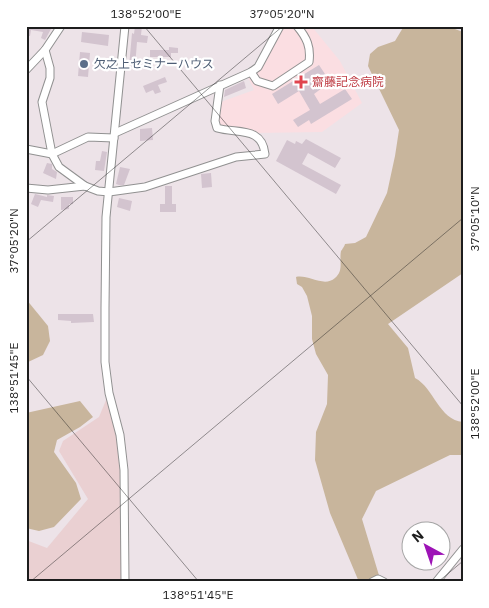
<svg xmlns="http://www.w3.org/2000/svg" width="489" height="608" font-family="'IBM Plex Sans','Noto Sans JP',sans-serif">
	<style>
		.education { fill: #fbdee2 }
		.farmland { fill: #ead0d2 }
		.forest { fill: #c8b59c }
		.building { fill: #d3c4cf }
		.lines { fill: none; stroke-linecap: round; stroke-linejoin: round }
		.minor-casing { stroke: #919191; stroke-width: 9 }
		.minor { stroke: #fff; stroke-width: 7 }
		.ticks { fill: none; stroke: #1d1d1d; stroke-width: 1; stroke-opacity: 0.45 }
		.service-dot { fill: #5c6f8a; stroke: #fff; stroke-width: 2 }
		.health-dot { fill: #e0444e; stroke: #fff; stroke-width: 2 }
		.labels { text-anchor: middle; stroke-width: 4.5; stroke-linejoin: round; paint-order: stroke }
		.service-label { font-size: 12px; fill: #4e5e75; stroke: #fff; text-anchor: start }
		.health-label { font-size: 12px; fill: #be3a42; stroke: #fff; text-anchor: start }
		.neatline { fill: none; stroke: #1d1d1d; stroke-width: 2 }
		.ticks-label { font-size: 12px; text-anchor: middle; fill: #1d1d1d }
	</style>
	<rect width="100%" height="100%" fill="#ede3e8"/>
	<polygon class="education" points="280,26 314,26 313,28 340,61 362,103 322,132 251,133 217,128 218,103 254,90 247,75 258,67"/>
	<polygon class="farmland" points="109,393 120,435 125,582 26,582 26,540 47,548 88,499 59,451 63,441 99,417"/>
	<g class="forest">
		<path d="M 404,26 L 447,26 L 463,32 L 463,273 L 388,324 L 408,348 L 415,378 C 434,388 439,420 463,422 L 463,455 L 450,455 L 376,491 L 362,519 L 381,582 L 359,582 L 330,513 L 315,460 L 316,432 L 327,404 L 328,375 L 316,354 L 312,339 L 312,316 L 307,296 L 302,287 L 297,284 L 296,277 C 308,274 324,288 335,278 C 344,271 339,260 341,251 C 342,250 345,245 345,244 L 355,243 L 366,237 L 387,193 L 395,156 L 399,130 L 368,66 L 370,54 L 378,47 L 395,41 Z"/>
		<polygon points="26,299 48,326 50,341 43,355 26,363"/>
		<polygon points="80,401 93,417 80,427 57,440 54,452 76,483 81,499 54,527 39,531 26,528 26,413"/>
	</g>
	<g class="building">
		<polygon points="26,26 35,26 51,29 45,40 41,38 43,32 31,30 30,36 26,36"/>
		<polygon points="135,26 142,26 141,35 148,36 147,43 137,42 135,67 129,67 132,33 134,34"/>
		<polygon points="82,32 109,35 108,46 81,42"/>
		<polygon points="169,47 178,48 178,53 171,53 171,57 150,57 150,50 169,50"/>
		<polygon points="80,52 90,53 88,77 78,76"/>
		<polygon points="319,65 325,74 317,80 322,88 314,94 320,104 345,89 352,99 311,124 309,120 298,127 293,120 310,110 299,91 278,104 272,94"/>
		<polygon points="165,77 167,82 158,85 161,92 155,94 153,90 146,93 143,86"/>
		<polygon points="244,81 246,88 224,97 225,90"/>
		<polygon points="152,128 153,140 140,141 140,129"/>
		<polygon points="306,139 341,158 335,168 308,153 302,164 341,185 336,194 276,161 287,140 295,144 296,141 302,144"/>
		<polygon points="102,151 107,152 104,171 95,170 96,161 100,161"/>
		<polygon points="47,163 52,164 52,169 57,172 56,179 43,173"/>
		<polygon points="120,167 130,169 124,185 119,185 116,184"/>
		<polygon points="211,173 212,187 202,188 201,174"/>
		<polygon points="165,186 172,186 172,204 176,204 176,212 160,212 160,204 165,204"/>
		<polygon points="35,194 47,197 47,195 54,196 53,202 41,200 38,207 31,204"/>
		<polygon points="61,197 73,197 73,204 69,204 69,209 61,210"/>
		<polygon points="119,198 132,201 130,211 117,207"/>
		<polygon points="58,314 93,314 94,322 71,323 71,321 58,320"/>
	</g>
	<g class="lines">
		<defs>
			<g id="minor">
				<polyline points="45,50 50,68 50,78 42,102 52,154 59,167 85,186"/>
				<polyline points="26,70 45,50 61,26"/>
				<path d="M 251,72 L 257,81 L 273,86 L 309,62 C 311,47 307,38 297,26"/>
				<polyline points="115,133 251,72 258,67 280,26"/>
				<polyline points="26,149 52,154 88,137 114,138"/>
				<path d="M 26,188 L 48,190 L 85,186 L 98,191 L 109,192 L 145,187 L 236,157 L 265,154 C 262,126 237,134 217,128 L 215,121 L 220,85"/>
				<polyline points="125,582 124,470 120,435 109,393 105,362 105,308 106,217 125,26"/>
				<polyline points="372,582 378,579 384,582"/>
				<polyline points="436,582 463,549"/>
			</g>
		</defs>
		<use href="#minor" class="minor-casing"/>
		<use href="#minor" class="minor"/>
	</g>
	<path class="ticks" d="M 144,26 L 463,406M 26,242 L 283,26M 26,376 L 199,582M 30,582 L 463,218M 438,582 L 463,561"/>
	<circle class="service-dot" cx="84" cy="64" r="5"/>
	<path class="health-dot" d="M298.5 74.5h5v5h5v5h-5v5h-5v-5h-5v-5h5z"/>
	<g class="labels">
		<g class="service-label">
			<text x="94" y="68">欠之上セミナーハウス</text>
		</g>
		<g class="health-label">
			<text x="312" y="86">齋藤記念病院</text>
		</g>
	</g>
	<rect width="489" height="608" fill="none" stroke="#ffffff" stroke-width="55"/>
	<g transform="translate(426 546) rotate(320)"><circle r="24" fill="#ffffff" stroke="#a5a5a5"/>
	<path d="M0-4L9 19L0 12L-9 19Z" fill="#9d13b6"/>
	<text y="-8" font-size="14" font-weight="bold" text-anchor="middle" fill="#1d1d1d">N</text>
	</g>
	<rect x="28" y="28" width="434" height="552" class="neatline"/>
	<g class="ticks-label">
		<text x="146" y="18">138°52'00"E</text>
		<text x="282" y="18">37°05'20"N</text>
		<text transform="translate(475 219) rotate(-90)" y="4">37°05'10"N</text>
		<text transform="translate(14 241) rotate(-90)" y="4">37°05'20"N</text>
		<text transform="translate(14 378) rotate(-90)" y="4">138°51'45"E</text>
		<text transform="translate(475 404) rotate(-90)" y="4">138°52'00"E</text>
		<text x="198" y="599">138°51'45"E</text>
	</g>
</svg>
